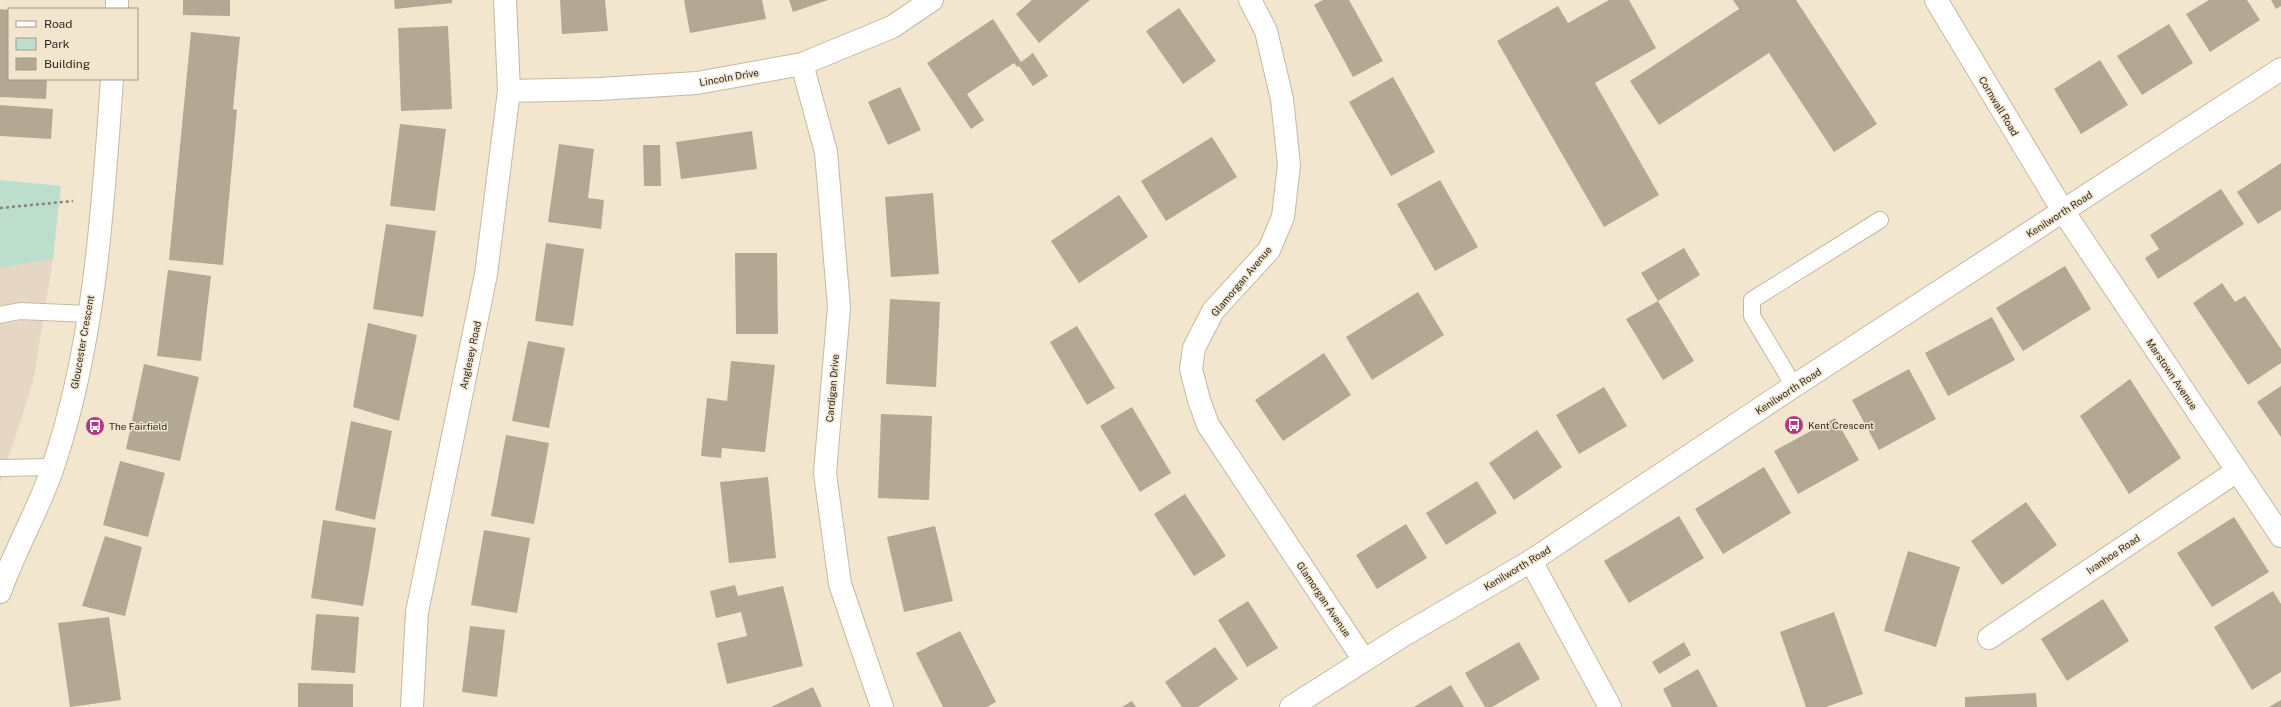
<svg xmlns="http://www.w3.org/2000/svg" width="2281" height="707" font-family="'Public Sans',sans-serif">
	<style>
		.commercial { fill: #e6d7c5 }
		.green { fill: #bddecd }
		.building { fill: #b3a893 }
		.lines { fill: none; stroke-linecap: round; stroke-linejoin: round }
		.lane-casing { stroke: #c4b9a3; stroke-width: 18 }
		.street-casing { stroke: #c4b9a3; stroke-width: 24 }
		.secondary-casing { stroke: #c4b9a3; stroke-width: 24 }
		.path { stroke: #8b8374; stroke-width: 2.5; stroke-dasharray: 3 3; stroke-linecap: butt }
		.lane { stroke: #fff; stroke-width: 16 }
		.street { stroke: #fff; stroke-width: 22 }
		.secondary { stroke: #fff; stroke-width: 22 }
		.labels { text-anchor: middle; stroke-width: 3; stroke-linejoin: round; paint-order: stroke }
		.street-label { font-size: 10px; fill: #2e2921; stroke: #f2e6cf }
		.poi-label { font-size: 10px; fill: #2e2921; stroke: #f2e6cf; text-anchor: start }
	</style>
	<rect width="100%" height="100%" fill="#f2e6cf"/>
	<polygon class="commercial" points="53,259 33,382 0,484 0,268"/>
	<polygon class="green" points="0,180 61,186 53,259 0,268"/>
	<g class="building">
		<polygon points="183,0 230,0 230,16 183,15"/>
		<polygon points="394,0 452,0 452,3 395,9"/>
		<polygon points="560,0 605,0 608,31 562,34"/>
		<polygon points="684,0 762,0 766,19 690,33"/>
		<polygon points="789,0 828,0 793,12"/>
		<polygon points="1032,0 1090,0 1039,43 1016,14"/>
		<polygon points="1323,0 1349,0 1383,61 1353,77 1314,5"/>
		<polygon points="1609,0 1629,0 1656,48 1595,83 1659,195 1604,227 1497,41 1558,6 1568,23"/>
		<polygon points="1733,0 1796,0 1877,124 1834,152 1769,53 1659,125 1630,81 1739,9"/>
		<polygon points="2209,0 2247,0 2260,20 2210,52 2186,14"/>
		<polygon points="2271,0 2281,0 2281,6 2276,9"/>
		<polygon points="1179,8 1216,61 1183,84 1146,31"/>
		<polygon points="0,9 9,10 9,79 47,79 46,99 0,97"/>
		<polygon points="993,19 1021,62 1033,53 1048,76 1033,86 1019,66 1017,67 1014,63 967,94 984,120 971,129 927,63"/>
		<polygon points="2169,24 2193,63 2142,95 2117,56"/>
		<polygon points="448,26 452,109 401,111 398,28"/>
		<polygon points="191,32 240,37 233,109 237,110 223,265 169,260"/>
		<polygon points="2100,60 2128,105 2081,134 2054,89"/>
		<polygon points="1393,77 1435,152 1391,176 1349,102"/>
		<polygon points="900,87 921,130 888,145 868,102"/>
		<polygon points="0,105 53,109 51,139 0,136"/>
		<polygon points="400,124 446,129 435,211 390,206"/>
		<polygon points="752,131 757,169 681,179 676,142"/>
		<polygon points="1212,137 1237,177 1166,221 1141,181"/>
		<polygon points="559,144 594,149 588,198 604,200 601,229 548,222"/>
		<polygon points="643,145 660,145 661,186 644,186"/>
		<polygon points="2281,163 2281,210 2258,224 2237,192"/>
		<polygon points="1440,180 1478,247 1435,271 1397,204"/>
		<polygon points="2221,189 2244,224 2158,279 2145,258 2159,249 2150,235"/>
		<polygon points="933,193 939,274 891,277 885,197"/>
		<polygon points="1119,195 1148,237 1079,283 1051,241"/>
		<polygon points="386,224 436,231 423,317 373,309"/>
		<polygon points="546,243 584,249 573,326 535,321"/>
		<polygon points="1684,248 1700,275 1658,301 1641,273"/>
		<polygon points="735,253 777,253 778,334 736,334"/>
		<polygon points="2065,266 2091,309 2023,351 1996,308"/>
		<polygon points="168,270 211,276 201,361 157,356"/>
		<polygon points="2222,283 2235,302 2245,296 2281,349 2281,363 2248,385 2193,303"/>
		<polygon points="1418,292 1444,335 1372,380 1346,337"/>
		<polygon points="890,299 940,302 936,387 886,384"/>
		<polygon points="1658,301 1694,361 1663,380 1626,319"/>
		<polygon points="1992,317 2015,360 1948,396 1925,353"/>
		<polygon points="368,323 417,335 399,421 353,407"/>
		<polygon points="1077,326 1115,388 1087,405 1050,342"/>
		<polygon points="528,341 565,348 549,428 512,421"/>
		<polygon points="1324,353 1351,395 1283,441 1255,400"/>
		<polygon points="731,361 775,365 765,452 722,448 721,458 701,456 707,398 727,401"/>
		<polygon points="144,364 199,377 180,461 126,449"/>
		<polygon points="1909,369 1936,419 1879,450 1852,400"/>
		<polygon points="2130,379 2181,458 2129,494 2080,416"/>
		<polygon points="2281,386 2281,437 2257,402"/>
		<polygon points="1604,387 1627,426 1579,454 1556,415"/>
		<polygon points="1132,407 1171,473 1140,492 1100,426"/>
		<polygon points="881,414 932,416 929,500 878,498"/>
		<polygon points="1835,418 1859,460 1798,494 1774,451"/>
		<polygon points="351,421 392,431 375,520 335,510"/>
		<polygon points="1537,430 1562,467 1514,500 1489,463"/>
		<polygon points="506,435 549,443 534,524 491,516"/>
		<polygon points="120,461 165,473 148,537 103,525"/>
		<polygon points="1764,467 1791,513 1723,554 1695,509"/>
		<polygon points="768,477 776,558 729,563 720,482"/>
		<polygon points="1477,481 1497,513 1446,545 1426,513"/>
		<polygon points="1185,494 1226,556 1194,576 1154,514"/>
		<polygon points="2026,502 2057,545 2002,585 1971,541"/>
		<polygon points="1679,516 1704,558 1629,603 1604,561"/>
		<polygon points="2234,517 2269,572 2212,607 2177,553"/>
		<polygon points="323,520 376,528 363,606 311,598"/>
		<polygon points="1406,524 1427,558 1377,589 1356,555"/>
		<polygon points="935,526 953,601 904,612 887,537"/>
		<polygon points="484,530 530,538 517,613 471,605"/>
		<polygon points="105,536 142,547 125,616 82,606"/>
		<polygon points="1908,551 1960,567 1936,647 1884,631"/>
		<polygon points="735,585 738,596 783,586 803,666 727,684 717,643 747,636 741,612 716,618 710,591"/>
		<polygon points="2273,591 2281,604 2281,672 2252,690 2214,627"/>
		<polygon points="2103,599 2129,641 2067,681 2041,639"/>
		<polygon points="1248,601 1278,648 1247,667 1218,620"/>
		<polygon points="1834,612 1863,694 1826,707 1806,707 1780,632"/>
		<polygon points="316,614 359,617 355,673 311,670"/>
		<polygon points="109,617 121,700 70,707 58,623"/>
		<polygon points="470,626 505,630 497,697 462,692"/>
		<polygon points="960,631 996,702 987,707 943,707 916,653"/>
		<polygon points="1519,642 1540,679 1492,707 1485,707 1465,673"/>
		<polygon points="1684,642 1691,655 1659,674 1652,662"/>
		<polygon points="1215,647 1238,679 1198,707 1182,707 1165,682"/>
		<polygon points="1698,669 1718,707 1672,707 1663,689"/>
		<polygon points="298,683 353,684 353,707 298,707"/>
		<polygon points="1451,685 1464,707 1414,707 1422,702"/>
		<polygon points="813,687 822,707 771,707"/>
		<polygon points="2036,693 2037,707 1965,707 1965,697"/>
		<polygon points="2281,700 2281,707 2269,707"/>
		<polygon points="1132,701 1136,707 1122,707"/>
	</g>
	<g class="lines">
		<defs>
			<g id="lane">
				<polyline points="0,315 20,311 88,314"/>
				<polyline points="1794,386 1752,316 1752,300 1880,220"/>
				<polyline points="0,468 53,467"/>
			</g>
			<g id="street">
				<polyline points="1250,0 1266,31 1282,99 1289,165 1283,217 1269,250 1213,311 1194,348 1191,369 1199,400 1208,425 1364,660"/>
				<polyline points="1936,0 2063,211 2281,536"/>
				<polyline points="802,64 826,152 839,307 825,473 840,584 882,707"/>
				<polyline points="509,91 599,89 697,83 802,64 892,27 932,0"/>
				<polyline points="1531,561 1610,707"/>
				<polyline points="1989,638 2237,471"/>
				<polyline points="412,707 417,612 486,274 509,91 505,0"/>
				<polyline points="1291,707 1404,635 1531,561 1794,386 2281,69"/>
			</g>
			<g id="secondary">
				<polyline points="117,9 117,0"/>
				<path d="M 0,592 C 15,549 39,509 53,467 C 95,343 103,208 112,79"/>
			</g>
		</defs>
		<use href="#lane" class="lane-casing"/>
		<use href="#street" class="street-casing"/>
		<use href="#secondary" class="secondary-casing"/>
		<polyline class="path" points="0,208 73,201"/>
		<use href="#lane" class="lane"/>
		<use href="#street" class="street"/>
		<use href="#secondary" class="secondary"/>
	</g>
	<defs>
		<symbol id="bus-disc" viewBox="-11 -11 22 22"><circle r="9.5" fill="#b23789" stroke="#f2e6cf"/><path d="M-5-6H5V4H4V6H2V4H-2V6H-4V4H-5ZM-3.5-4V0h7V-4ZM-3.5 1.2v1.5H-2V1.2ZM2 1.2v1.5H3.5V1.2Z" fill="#fff"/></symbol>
	</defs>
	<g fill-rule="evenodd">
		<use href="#bus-disc" x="1783" y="414" width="22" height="22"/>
		<use href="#bus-disc" x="84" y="415" width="22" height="22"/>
	</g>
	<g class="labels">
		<g class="street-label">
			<text transform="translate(729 77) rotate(-10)" y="4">Lincoln Drive</text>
			<text transform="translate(1999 106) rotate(59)" y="4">Cornwall Road</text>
			<text transform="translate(2059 214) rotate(-33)" y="4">Kenilworth Road</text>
			<text transform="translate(1241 281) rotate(-50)" y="4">Glamorgan Avenue</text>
			<text transform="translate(82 342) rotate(-80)" y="4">Gloucester Crescent</text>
			<text transform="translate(470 355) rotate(-78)" y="4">Anglesey Road</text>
			<text transform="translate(2172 374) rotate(56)" y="4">Marstown Avenue</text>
			<text transform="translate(832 388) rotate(-85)" y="4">Cardigan Drive</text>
			<text transform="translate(1788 391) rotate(-33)" y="4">Kenilworth Road</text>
			<text transform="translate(2113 554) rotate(-34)" y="4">Ivanhoe Road</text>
			<text transform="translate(1517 568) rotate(-31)" y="4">Kenilworth Road</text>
			<text transform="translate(1324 599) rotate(56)" y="4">Glamorgan Avenue</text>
		</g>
		<g class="poi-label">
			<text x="1808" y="429">Kent Crescent</text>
			<text x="109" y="430">The Fairfield</text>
		</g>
	</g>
	<rect x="8" y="8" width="130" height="72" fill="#f2e6cf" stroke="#a49a89"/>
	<rect x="16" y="21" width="20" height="6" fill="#ffffff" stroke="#a49a89"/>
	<text x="44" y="28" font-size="12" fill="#2e2921">Road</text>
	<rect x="16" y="38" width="20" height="12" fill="#bddecd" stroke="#a49a89"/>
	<text x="44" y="48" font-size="12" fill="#2e2921">Park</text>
	<rect x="16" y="58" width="20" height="12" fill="#b3a893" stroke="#a49a89"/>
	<text x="44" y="68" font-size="12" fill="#2e2921">Building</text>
</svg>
